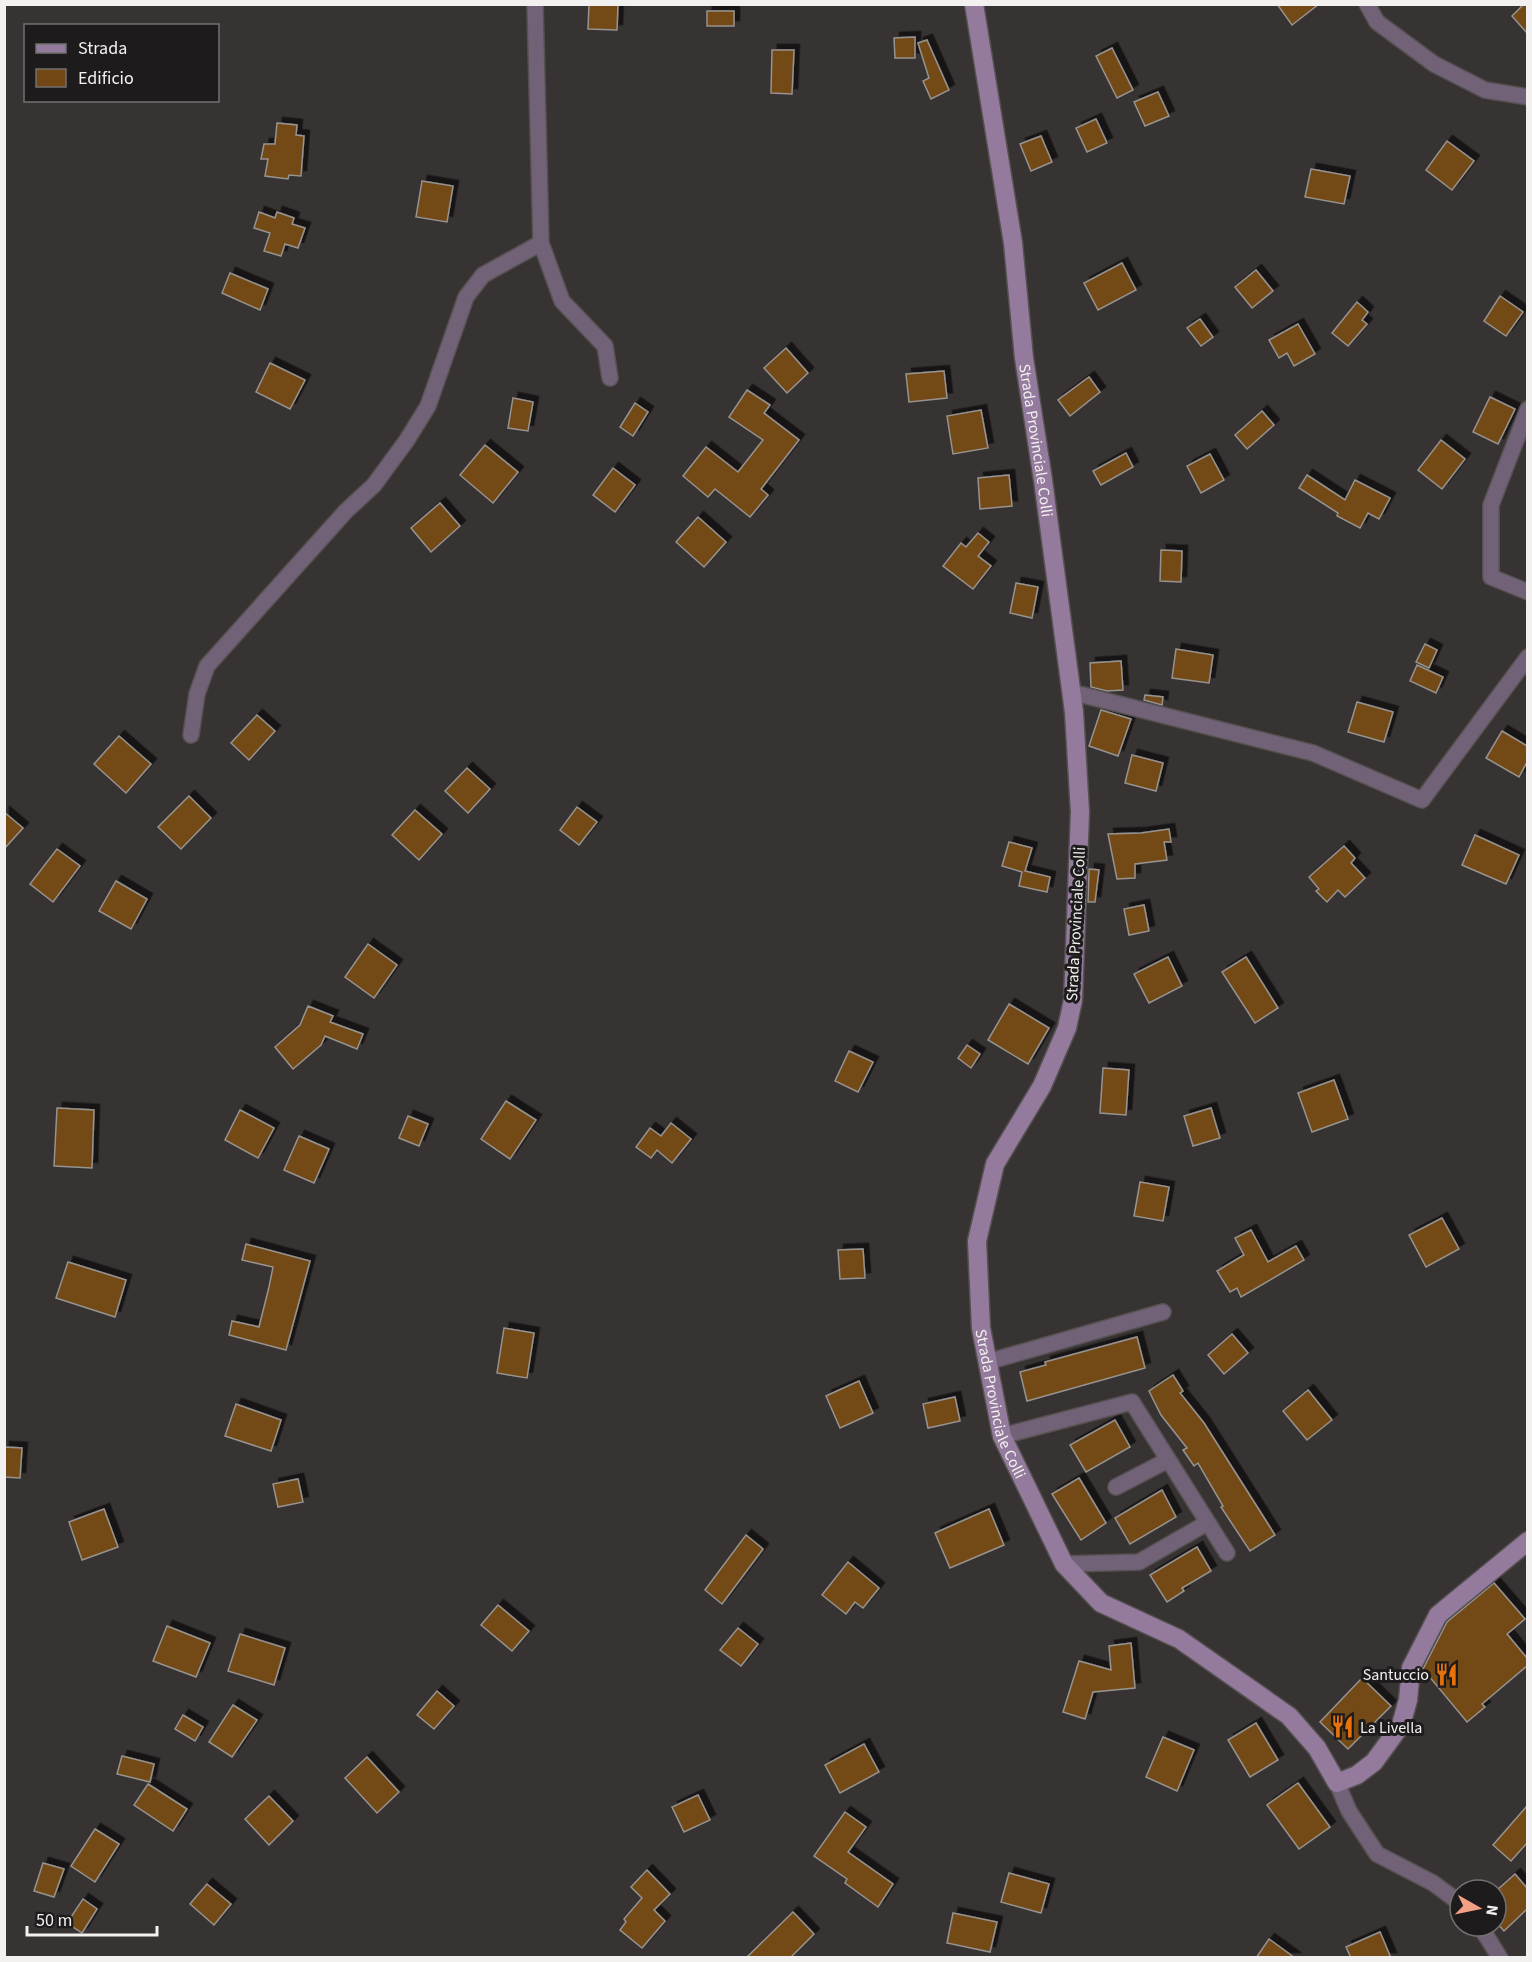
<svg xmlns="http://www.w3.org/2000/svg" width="1532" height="1962" font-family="'Source Sans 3',sans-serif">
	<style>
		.building { fill: #734814; stroke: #969390; stroke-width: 1.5; filter: url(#shadow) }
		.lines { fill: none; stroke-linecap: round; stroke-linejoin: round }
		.street-casing { stroke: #555150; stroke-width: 18 }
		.secondary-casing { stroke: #555150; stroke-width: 21 }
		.street { stroke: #726278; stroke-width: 15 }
		.secondary { stroke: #947b9e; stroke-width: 18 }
		.labels { text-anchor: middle; stroke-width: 6; stroke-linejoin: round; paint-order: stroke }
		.street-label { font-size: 16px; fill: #f3f1f0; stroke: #1d1b1b }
		.poi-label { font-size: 16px; fill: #f3f1f0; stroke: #1d1b1b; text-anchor: end }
	</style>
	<defs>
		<filter id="shadow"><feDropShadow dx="5.5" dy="-5.5" stdDeviation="0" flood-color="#0009"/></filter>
	</defs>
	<rect width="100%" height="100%" fill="#373332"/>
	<g class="building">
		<polygon points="589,4 618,4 617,30 588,29"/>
		<polygon points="1277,4 1319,4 1292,25"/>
		<polygon points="1524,4 1527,4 1527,33 1512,16"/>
		<rect x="707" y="11" width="27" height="15"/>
		<polygon points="915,37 915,58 895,58 894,38"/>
		<polygon points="927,40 949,90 931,99 923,81 929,78 918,43"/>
		<polygon points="1112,48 1133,90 1117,98 1096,56"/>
		<polygon points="772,50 794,50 792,94 771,93"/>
		<polygon points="1158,92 1169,116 1145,126 1134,102"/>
		<polygon points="1096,119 1107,143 1087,152 1076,128"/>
		<polygon points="277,123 297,125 296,135 304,136 301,176 289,175 288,179 265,176 268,159 261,159 264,144 275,144"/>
		<polygon points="1041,136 1052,162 1031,171 1020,144"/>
		<polygon points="1447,141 1474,161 1452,190 1426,170"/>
		<polygon points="1311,169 1350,176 1344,204 1305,197"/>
		<polygon points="422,181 453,186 447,222 416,217"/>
		<polygon points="259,212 275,218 277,212 294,218 292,224 305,228 298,248 285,244 281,256 264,251 270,233 254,228"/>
		<polygon points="1122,263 1136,290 1098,310 1084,283"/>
		<polygon points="1256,270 1273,291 1252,308 1235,287"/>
		<polygon points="230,273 268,289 260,310 222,293"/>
		<polygon points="1500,296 1523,312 1506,336 1484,321"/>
		<polygon points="1357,302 1368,312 1362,320 1367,324 1348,346 1332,333"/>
		<polygon points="1200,319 1213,337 1201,346 1187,328"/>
		<polygon points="1298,324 1315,354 1294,366 1287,353 1279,358 1269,340"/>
		<polygon points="786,348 808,373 787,393 764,368"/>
		<polygon points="270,363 305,380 290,409 256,392"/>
		<polygon points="944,371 947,398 909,402 906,374"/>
		<polygon points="1089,377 1100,392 1070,416 1058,400"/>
		<polygon points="747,390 770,405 764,413 799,440 761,489 768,495 750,517 715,489 708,497 683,476 706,447 738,472 763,440 729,417"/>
		<polygon points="1490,397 1515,409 1498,444 1473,432"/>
		<polygon points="513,398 533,402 528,431 508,428"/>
		<polygon points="635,403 648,412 633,436 620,427"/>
		<polygon points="981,410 988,448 953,454 947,416"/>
		<polygon points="1262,411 1274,425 1247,449 1235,435"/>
		<polygon points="1441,440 1465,459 1442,489 1418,470"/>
		<polygon points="485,445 518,472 493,503 460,475"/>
		<polygon points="1126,453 1133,467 1101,485 1093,471"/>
		<polygon points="1210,454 1224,480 1201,493 1187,466"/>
		<polygon points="613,468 635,485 615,512 593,495"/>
		<polygon points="1009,475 1012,506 980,509 978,478"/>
		<polygon points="1307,475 1345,500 1355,480 1390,498 1379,519 1368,513 1360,528 1337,516 1338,513 1299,488"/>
		<polygon points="440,503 460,526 431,552 411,528"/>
		<polygon points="698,517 726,542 704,567 676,542"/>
		<polygon points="978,533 989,542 978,556 991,566 973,589 943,566 961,543 966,547"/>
		<polygon points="1161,550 1182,551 1181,582 1160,581"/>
		<polygon points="1016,583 1038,587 1032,618 1010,613"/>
		<polygon points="1425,644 1437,650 1429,668 1416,662"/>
		<polygon points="1176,649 1213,655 1209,683 1172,678"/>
		<polygon points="1121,661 1123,690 1107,691 1091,687 1090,663"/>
		<polygon points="1417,665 1443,677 1436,693 1410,681"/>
		<polygon points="1145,695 1163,697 1162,705 1144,700"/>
		<polygon points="1357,702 1393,712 1384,742 1348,732"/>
		<polygon points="1101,710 1131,719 1118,756 1089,746"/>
		<polygon points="257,715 275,731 249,760 231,743"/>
		<polygon points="1502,731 1527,746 1527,762 1519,777 1486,758"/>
		<polygon points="119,736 151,764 126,793 94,764"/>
		<polygon points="1132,755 1163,763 1156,791 1125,783"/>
		<polygon points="467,768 490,789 468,813 445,791"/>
		<polygon points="189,796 211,818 181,849 158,827"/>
		<polygon points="577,807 597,822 579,845 560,830"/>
		<polygon points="415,810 442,834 419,860 392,835"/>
		<polygon points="4,812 23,828 4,849"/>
		<polygon points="1169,829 1171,842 1164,842 1167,860 1135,864 1135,878 1117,879 1108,834 1141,833"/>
		<polygon points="1475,835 1519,855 1506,884 1462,865"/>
		<polygon points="1009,842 1032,848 1025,871 1050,877 1047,892 1019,886 1022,872 1002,866"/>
		<polygon points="1344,846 1355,858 1351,863 1365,878 1345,897 1338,890 1327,902 1316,891 1319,889 1309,877"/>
		<polygon points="57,849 80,866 53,902 30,884"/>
		<polygon points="1089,869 1099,870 1095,902 1088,902"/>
		<polygon points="116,881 147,899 131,929 99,911"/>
		<polygon points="1144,905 1149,931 1129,935 1124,909"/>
		<polygon points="368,944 397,965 374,998 345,977"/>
		<polygon points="1168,957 1182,986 1149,1003 1134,974"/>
		<polygon points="1246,957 1278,1008 1255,1023 1222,972"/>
		<polygon points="1009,1004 1049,1028 1028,1064 988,1040"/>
		<polygon points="308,1006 333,1016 330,1022 363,1034 357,1049 325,1036 321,1045 293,1069 275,1047 300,1025"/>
		<polygon points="967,1045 980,1054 971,1068 958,1058"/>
		<polygon points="849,1051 873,1062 858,1092 835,1081"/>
		<polygon points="1103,1068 1129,1070 1126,1115 1100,1113"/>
		<polygon points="1334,1080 1348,1119 1312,1132 1298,1093"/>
		<polygon points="506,1101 536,1120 510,1159 481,1139"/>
		<polygon points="57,1108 94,1110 92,1168 54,1166"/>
		<polygon points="1211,1108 1220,1138 1193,1146 1184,1116"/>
		<polygon points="240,1110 274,1128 258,1158 225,1140"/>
		<polygon points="408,1116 428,1124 419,1146 399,1138"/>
		<polygon points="671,1123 691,1139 672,1163 657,1150 651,1158 636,1147 650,1128 661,1136"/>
		<polygon points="299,1136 329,1149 314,1183 284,1170"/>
		<polygon points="1140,1182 1169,1187 1163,1221 1134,1216"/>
		<polygon points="1442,1218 1459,1249 1426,1267 1409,1235"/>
		<polygon points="1251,1230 1268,1262 1296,1246 1304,1260 1241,1297 1237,1288 1230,1292 1217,1271 1244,1255 1235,1238"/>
		<polygon points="246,1244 310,1261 286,1350 229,1335 232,1321 259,1327 269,1287 273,1267 242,1260"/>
		<polygon points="863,1249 865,1278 840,1279 838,1250"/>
		<polygon points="68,1262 126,1280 115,1317 56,1298"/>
		<polygon points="504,1328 534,1333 527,1378 497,1373"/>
		<polygon points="1232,1334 1248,1353 1224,1374 1208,1355"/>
		<polygon points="1137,1337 1145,1368 1027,1401 1020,1372 1046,1365 1045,1362"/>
		<polygon points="1173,1375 1183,1391 1180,1393 1204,1423 1275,1535 1250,1551 1221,1507 1223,1506 1198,1463 1194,1466 1183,1450 1187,1448 1161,1415 1149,1391"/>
		<polygon points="859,1381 873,1413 840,1428 826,1396"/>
		<polygon points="1308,1390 1332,1420 1307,1440 1283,1411"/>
		<polygon points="955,1397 960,1421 928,1428 923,1404"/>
		<polygon points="236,1404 281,1420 271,1451 225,1436"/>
		<polygon points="1115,1420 1130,1447 1086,1472 1070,1445"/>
		<polygon points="4,1447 22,1448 20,1478 4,1477"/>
		<polygon points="1079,1478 1106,1523 1081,1540 1052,1494"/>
		<polygon points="298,1479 303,1502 278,1507 273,1484"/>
		<polygon points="1162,1490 1176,1517 1130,1544 1115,1518"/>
		<polygon points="104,1509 118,1547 82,1560 69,1522"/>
		<polygon points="989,1509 1004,1545 950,1568 935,1533"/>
		<polygon points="746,1535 763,1549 722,1604 705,1590"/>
		<polygon points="1197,1547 1211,1571 1182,1588 1184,1591 1167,1602 1150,1575"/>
		<polygon points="848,1562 879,1588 863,1608 855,1602 846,1614 822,1595"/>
		<polygon points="1494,1583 1525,1619 1507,1634 1527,1658 1527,1666 1482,1704 1485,1707 1467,1722 1423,1669 1447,1622"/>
		<polygon points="498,1605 529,1631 512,1651 481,1625"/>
		<polygon points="167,1626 210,1643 196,1677 153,1661"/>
		<polygon points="738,1628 758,1644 741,1666 720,1650"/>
		<polygon points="240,1634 285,1648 274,1685 228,1671"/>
		<polygon points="1131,1643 1135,1688 1093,1692 1085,1719 1063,1712 1079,1661 1111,1670 1109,1646"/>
		<polygon points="1362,1678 1391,1706 1348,1749 1320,1722"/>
		<polygon points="437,1691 454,1706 434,1729 417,1715"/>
		<polygon points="233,1705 257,1720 232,1757 209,1742"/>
		<polygon points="183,1715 203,1727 195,1741 175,1729"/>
		<polygon points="1256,1723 1278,1760 1250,1777 1228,1740"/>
		<polygon points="1163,1737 1194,1750 1177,1791 1146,1777"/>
		<polygon points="864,1744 879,1772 840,1793 825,1765"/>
		<polygon points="122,1756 154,1764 150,1782 117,1774"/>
		<polygon points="367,1757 399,1792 377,1813 345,1778"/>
		<polygon points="1298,1783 1330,1827 1299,1849 1267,1805"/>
		<polygon points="148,1784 187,1809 173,1831 134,1805"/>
		<polygon points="698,1795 710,1820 684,1832 672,1807"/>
		<polygon points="269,1796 293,1821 269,1845 245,1819"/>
		<polygon points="1527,1806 1527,1843 1511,1861 1493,1845"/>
		<polygon points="845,1812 866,1827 848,1852 893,1884 878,1907 845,1883 847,1879 814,1856"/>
		<polygon points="95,1829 119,1844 95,1882 71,1866"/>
		<polygon points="43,1863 64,1869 54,1897 34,1891"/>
		<polygon points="647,1870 670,1894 654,1910 665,1921 642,1948 620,1930 626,1922 624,1919 642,1898 631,1887"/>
		<polygon points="1009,1873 1049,1884 1041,1913 1001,1902"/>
		<polygon points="1515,1874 1527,1888 1527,1909 1504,1931 1496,1922 1496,1891"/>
		<polygon points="207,1884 231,1904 214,1925 190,1904"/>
		<polygon points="83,1899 97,1909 82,1933 67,1923"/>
		<polygon points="793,1912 814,1934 790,1958 746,1958"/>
		<polygon points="953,1913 997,1922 990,1952 947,1943"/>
		<polygon points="1380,1932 1391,1958 1351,1958 1346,1947"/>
		<polygon points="1269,1939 1295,1958 1256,1958"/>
	</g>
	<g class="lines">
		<defs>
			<g id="street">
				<polyline points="535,4 541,243 562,301 605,346 610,378"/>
				<polyline points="1367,4 1377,22 1434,64 1485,90 1528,97"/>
				<polyline points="1528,409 1491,505 1491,577 1528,592"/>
				<polyline points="1071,692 1313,753 1422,800 1528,657"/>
				<polyline points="191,735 197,694 207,666 346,511 374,485 407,440 428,406 466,297 483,275 541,243"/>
				<polyline points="987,1362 1163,1312"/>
				<polyline points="1002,1436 1132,1402 1227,1553"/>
				<polyline points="1116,1487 1168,1460"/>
				<polyline points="1064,1564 1139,1562 1207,1523"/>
				<polyline points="1337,1783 1349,1811 1377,1854 1433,1883 1460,1903"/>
				<polyline points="1480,1926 1500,1958"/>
			</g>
			<g id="secondary">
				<path id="s1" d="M 974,4 L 1013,243 L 1024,358 L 1043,480 L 1074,712 L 1080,812 L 1073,1000 L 1067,1028 L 1042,1086 L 995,1164 L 977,1241 L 981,1328 L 1002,1436 L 1064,1564 L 1101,1603 L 1179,1639 L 1289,1716 L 1317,1748 L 1337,1783 L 1357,1775 L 1374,1762 L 1401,1725 L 1408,1700 L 1411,1668 L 1438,1615 L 1528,1541"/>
			</g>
		</defs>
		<use href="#street" class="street-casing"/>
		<use href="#secondary" class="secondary-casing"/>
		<use href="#street" class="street"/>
		<use href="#secondary" class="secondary"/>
	</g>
	<defs>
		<symbol id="restaurant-bare" viewBox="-9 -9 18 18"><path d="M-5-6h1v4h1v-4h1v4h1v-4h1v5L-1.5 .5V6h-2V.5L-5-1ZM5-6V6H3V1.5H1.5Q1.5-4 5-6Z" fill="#e8710a" stroke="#1d1b1b" stroke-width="2.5" paint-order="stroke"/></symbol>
	</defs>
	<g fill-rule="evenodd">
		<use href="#restaurant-bare" x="1430" y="1658" width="33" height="33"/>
		<use href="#restaurant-bare" x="1326" y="1710" width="33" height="33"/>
	</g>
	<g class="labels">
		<g class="street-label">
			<text dy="6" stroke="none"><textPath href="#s1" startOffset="441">Strada Provinciale Colli</textPath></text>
			<text transform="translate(1075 924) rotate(-87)" y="6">Strada Provinciale Colli</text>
			<text dy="6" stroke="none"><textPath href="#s1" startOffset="1431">Strada Provinciale Colli</textPath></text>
		</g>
		<g class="poi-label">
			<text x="1429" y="1680">Santuccio</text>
			<text x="1360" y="1733" text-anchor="start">La Livella</text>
		</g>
	</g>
	<rect width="1532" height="1962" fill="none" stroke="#f3f1f0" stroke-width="12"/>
	<rect x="24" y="24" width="195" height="78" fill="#1d1b1b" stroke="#737170" stroke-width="1.5"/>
	<rect x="36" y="44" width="30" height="9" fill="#947b9e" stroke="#737170" stroke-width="1.5"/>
	<text x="78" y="54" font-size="18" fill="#f3f1f0">Strada</text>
	<rect x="36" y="69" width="30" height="18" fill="#734814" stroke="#737170" stroke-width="1.5"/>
	<text x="78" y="84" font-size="18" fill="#f3f1f0">Edificio</text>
	<g transform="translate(1478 1908) rotate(99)"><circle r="28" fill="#1d1b1b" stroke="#737170" stroke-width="1.5"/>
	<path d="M0-4.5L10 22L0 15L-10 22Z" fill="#f39f85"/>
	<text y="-9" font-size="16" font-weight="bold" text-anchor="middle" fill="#f3f1f0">N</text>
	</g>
	<path d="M27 1926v9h130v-9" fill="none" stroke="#f3f1f0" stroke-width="3"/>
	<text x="36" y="1926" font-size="18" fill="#f3f1f0" stroke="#1d1b1b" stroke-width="4.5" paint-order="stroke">50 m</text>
</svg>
